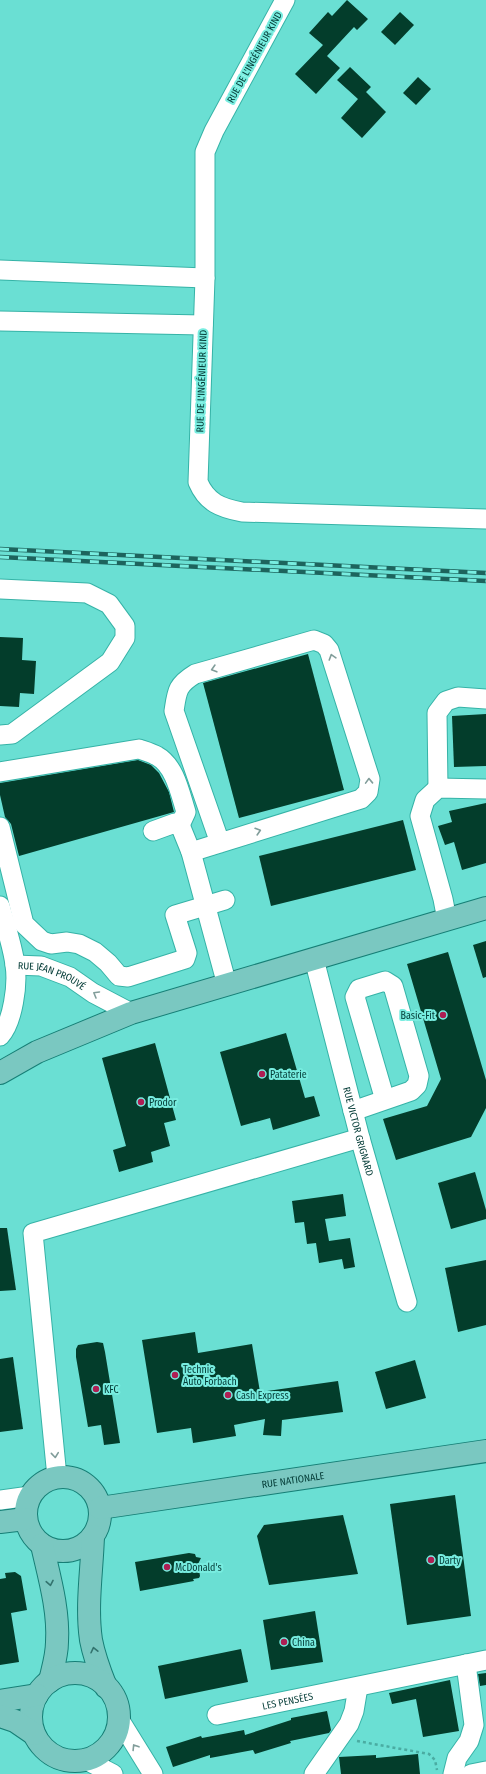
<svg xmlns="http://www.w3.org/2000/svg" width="486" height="1774" font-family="'Fira Sans Condensed',sans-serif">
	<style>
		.building { fill: #033d2b }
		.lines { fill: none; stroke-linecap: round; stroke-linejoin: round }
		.minor-casing { stroke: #36b3a7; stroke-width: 21 }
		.major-casing { stroke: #167f76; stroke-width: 24 }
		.path { stroke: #4aaca2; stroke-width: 2.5; stroke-dasharray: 3 3; stroke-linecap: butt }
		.minor { stroke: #fff; stroke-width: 19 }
		.major { stroke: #7ac8c1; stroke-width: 22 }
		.rail-casing { stroke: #1d645d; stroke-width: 4.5 }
		.rail { stroke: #78ede0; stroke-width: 3; stroke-dasharray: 9; stroke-linecap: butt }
		.oneway { stroke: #819d9a }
		.oneway2 { stroke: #33736e }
		.poi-dot { fill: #ae1e53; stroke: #78ede0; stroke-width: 1.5 }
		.labels { text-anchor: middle; stroke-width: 4; stroke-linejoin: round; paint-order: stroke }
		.street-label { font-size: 10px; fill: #033b36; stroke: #78ede0 }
		.poi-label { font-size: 10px; fill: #033b36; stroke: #78ede0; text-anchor: start }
	</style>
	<rect width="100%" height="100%" fill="#6adfd3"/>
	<g class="building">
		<polygon points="347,0 368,19 357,30 354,27 327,56 340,68 316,94 295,74 323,45 309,33 328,12 332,16"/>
		<polygon points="400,12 414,25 395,45 381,32"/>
		<polygon points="350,67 371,87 366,92 386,112 362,138 341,118 358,99 337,80"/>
		<polygon points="418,77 431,89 416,105 403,93"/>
		<polygon points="0,637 23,638 22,660 36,661 34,694 20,693 19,707 0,706"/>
		<polygon points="308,654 344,790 239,818 203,683"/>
		<polygon points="486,714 486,766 454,767 452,716"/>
		<polygon points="138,760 151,765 159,773 169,792 174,812 19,856 11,824 5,817 0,795 0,783"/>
		<polygon points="486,803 486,863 462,870 454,842 445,845 438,826 452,822 449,811"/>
		<polygon points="403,820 416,870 271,906 259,856"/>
		<polygon points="486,941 486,977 483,978 473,945"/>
		<polygon points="448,952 486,1080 486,1108 471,1137 396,1160 383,1119 427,1106 441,1079 407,964"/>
		<polygon points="286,1033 305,1098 314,1096 320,1116 273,1130 270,1118 241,1126 220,1052"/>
		<polygon points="155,1043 176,1120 164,1123 170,1146 151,1152 153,1162 119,1172 113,1150 126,1146 102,1058"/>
		<polygon points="475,1172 486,1210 486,1219 451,1229 438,1183"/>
		<polygon points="343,1194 346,1216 325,1219 329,1241 350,1238 355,1267 344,1269 342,1259 319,1263 316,1243 307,1244 304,1222 295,1223 292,1201"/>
		<polygon points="0,1228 7,1228 16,1290 0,1291"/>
		<polygon points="486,1260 486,1325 458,1332 445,1268"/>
		<polygon points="195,1332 198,1353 252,1344 260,1392 338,1381 343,1412 282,1420 281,1436 263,1435 265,1419 234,1425 236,1436 193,1443 191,1428 157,1433 142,1340"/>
		<polygon points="97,1342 103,1343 105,1352 120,1443 104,1445 101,1425 88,1427 76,1357 76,1349 78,1345"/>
		<polygon points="13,1357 23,1429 0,1432 0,1359"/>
		<polygon points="415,1360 426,1398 386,1409 375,1372"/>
		<polygon points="455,1495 471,1616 407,1625 390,1504"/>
		<polygon points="343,1515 358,1574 269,1585 257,1536 264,1525"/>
		<polygon points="189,1553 195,1554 196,1557 201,1558 198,1564 200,1576 199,1578 193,1579 194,1581 140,1591 135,1562"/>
		<polygon points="15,1572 21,1576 27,1610 11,1613 19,1662 0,1665 0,1579 6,1578 5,1573"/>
		<polygon points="315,1611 323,1662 271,1670 263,1620"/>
		<polygon points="241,1649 248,1682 165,1699 158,1666"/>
		<polygon points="486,1673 486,1685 480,1686 478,1674"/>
		<polygon points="450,1680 459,1731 423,1737 416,1699 392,1704 389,1693"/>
		<polygon points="327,1711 331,1730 329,1733 290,1741 291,1743 255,1754 253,1750 210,1758 210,1755 173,1767 166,1747 201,1736 202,1738 244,1730 245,1735 291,1720 291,1718"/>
		<polygon points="418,1754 420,1774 341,1774 339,1757 376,1755 376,1758"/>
	</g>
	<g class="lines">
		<defs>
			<g id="minor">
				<path d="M 285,0 L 214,131 L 205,152 L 205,278 L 198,482 C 207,503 221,508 242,512 L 486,519"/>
				<polyline points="0,270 205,278"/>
				<polyline points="0,321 203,325"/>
				<polyline points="0,589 87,593 109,604 125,626 125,638 110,662 12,734 0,735"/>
				<path d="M 0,772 L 139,749 C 145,751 152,753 157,756 C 175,766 180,793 186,812 L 180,825"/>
				<polyline points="438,788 437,713 446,701 458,697 486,699"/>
				<polyline points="0,827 24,924 42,941 51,944 67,942 79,944 95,952 108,963 119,976 128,977 185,959 187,953 175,915 225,900"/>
				<polyline points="153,831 175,823 180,825 191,852 227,985"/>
				<path d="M 191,852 L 361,799 L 368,792 L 370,779 L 329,650 L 324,644 L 314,640 L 195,674 C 177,685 177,691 174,711 L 220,843"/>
				<path d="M 0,906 C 5,924 13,947 15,965 C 18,984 13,1022 0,1036"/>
				<polyline points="447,920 443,899 420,816 425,800 438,788 486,789"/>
				<path id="s1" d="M 314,959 L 360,1138 L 407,1302"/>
				<path id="s2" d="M 15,965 L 41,966 L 70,977 L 93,993 L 131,1013"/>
				<polyline points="353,1111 411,1091 417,1085 419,1076 393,986 385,981 359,989 355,997 385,1100"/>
				<polyline points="57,1477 33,1233 360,1138"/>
				<polyline points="0,1500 30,1496"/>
				<path id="s3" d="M 217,1715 L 486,1660"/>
				<polyline points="119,1719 153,1774"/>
				<polyline points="86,1760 113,1774"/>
				<polyline points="314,1774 349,1724 354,1711 358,1687"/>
				<polyline points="453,1774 457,1758 469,1741 474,1725 466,1664"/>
				<polyline points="471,1774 486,1771"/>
			</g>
			<g id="major">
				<polyline points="0,1073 37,1052 131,1013 486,908"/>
				<circle cx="63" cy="1514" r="37"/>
				<path id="s4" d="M 100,1508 L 486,1451"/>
				<polyline points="0,1522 25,1519"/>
				<path d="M 93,1536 C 92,1570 86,1606 91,1640 C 94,1656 100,1672 106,1687"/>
				<path d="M 42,1545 C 49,1576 59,1610 57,1642 C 57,1655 53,1668 50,1681"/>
				<circle cx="75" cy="1717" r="44"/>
				<polyline points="0,1701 37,1695"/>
				<polyline points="0,1716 15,1721 34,1734"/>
			</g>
		</defs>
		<use href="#minor" class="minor-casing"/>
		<use href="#major" class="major-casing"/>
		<polyline class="path" points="357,1741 429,1754 435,1760 437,1770"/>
		<use href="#minor" class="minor"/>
		<use href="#major" class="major"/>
		<defs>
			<g id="rail">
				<polyline points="0,549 486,573"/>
				<polyline points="0,557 486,581"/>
			</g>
		</defs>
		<use href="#rail" class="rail-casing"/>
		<use href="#rail" class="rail"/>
	</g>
	<defs><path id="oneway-chevron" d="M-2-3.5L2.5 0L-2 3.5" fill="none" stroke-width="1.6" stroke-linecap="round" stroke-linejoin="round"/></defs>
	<g class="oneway">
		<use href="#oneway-chevron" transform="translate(332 657) rotate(-107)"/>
		<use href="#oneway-chevron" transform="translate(214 669) rotate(164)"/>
		<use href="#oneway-chevron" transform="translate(369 781) rotate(-92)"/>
		<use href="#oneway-chevron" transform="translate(258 831) rotate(-17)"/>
		<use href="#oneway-chevron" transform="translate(96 994) rotate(-150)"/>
		<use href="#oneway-chevron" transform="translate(55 1455) rotate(84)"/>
		<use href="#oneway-chevron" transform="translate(135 1747) rotate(-122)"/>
	</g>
	<g class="oneway2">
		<use href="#oneway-chevron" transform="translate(50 1583) rotate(79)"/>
		<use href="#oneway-chevron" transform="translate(94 1650) rotate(-103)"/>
	</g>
	<g class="poi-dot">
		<circle cx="443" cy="1015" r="4"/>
		<circle cx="262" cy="1074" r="4"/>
		<circle cx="141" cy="1102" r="4"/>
		<circle cx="175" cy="1375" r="4"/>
		<circle cx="96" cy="1389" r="4"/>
		<circle cx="228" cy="1395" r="4"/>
		<circle cx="431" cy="1560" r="4"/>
		<circle cx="167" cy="1567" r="4"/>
		<circle cx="284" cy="1642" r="4"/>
	</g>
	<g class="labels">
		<g class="street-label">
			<text transform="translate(254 57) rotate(-61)" y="4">RUE DE L'INGÉNIEUR KIND</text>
			<text transform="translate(201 381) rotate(-88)" y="4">RUE DE L'INGÉNIEUR KIND</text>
			<text dy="4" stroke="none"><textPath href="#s2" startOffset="39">RUE JEAN PROUVÉ</textPath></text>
			<text dy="4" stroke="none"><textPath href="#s1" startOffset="178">RUE VICTOR GRIGNARD</textPath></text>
			<text dy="4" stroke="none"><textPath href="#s4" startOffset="195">RUE NATIONALE</textPath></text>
			<text dy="4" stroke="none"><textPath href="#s3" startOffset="72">LES PENSÉES</textPath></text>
		</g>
		<g class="poi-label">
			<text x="435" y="1019" text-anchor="end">Basic-Fit</text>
			<text x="270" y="1078">Pataterie</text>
			<text x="149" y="1106">Prodor</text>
			<text x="183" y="1373">Technic<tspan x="183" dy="12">Auto Forbach</tspan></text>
			<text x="104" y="1393">KFC</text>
			<text x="236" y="1399">Cash Express</text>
			<text x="439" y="1564">Darty</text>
			<text x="175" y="1571">McDonald's</text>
			<text x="292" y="1646">China</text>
		</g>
	</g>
</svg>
